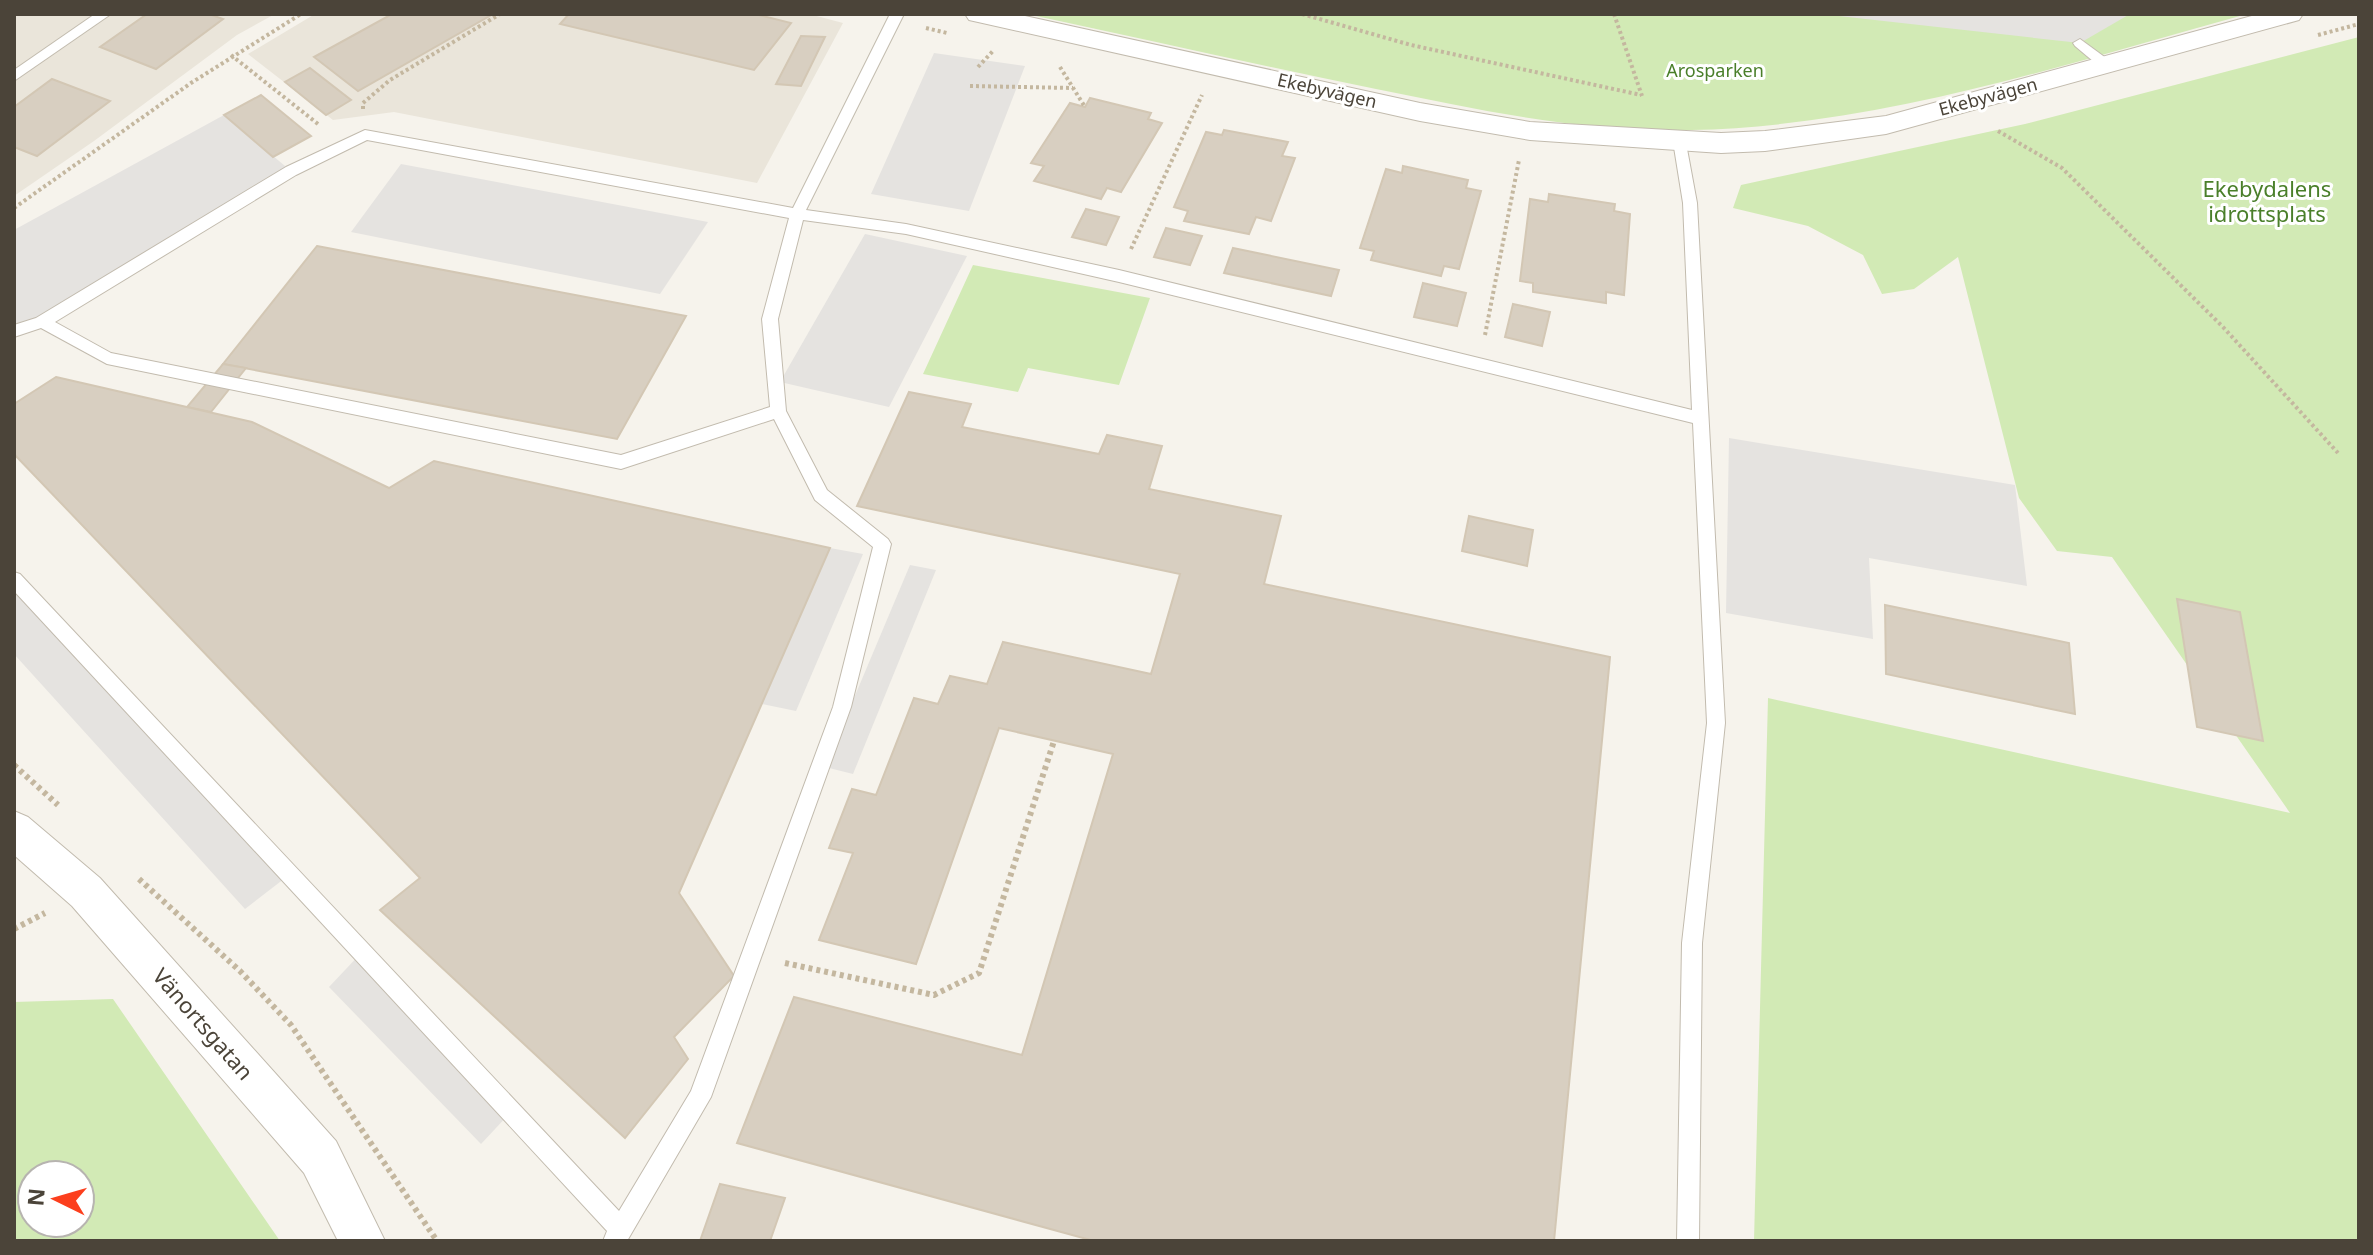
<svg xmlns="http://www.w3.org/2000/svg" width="2373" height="1255" font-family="'Noto Sans',sans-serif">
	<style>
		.residential { fill: #eae5da }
		.green { fill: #d2eab5; fill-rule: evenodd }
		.parking { fill: #e5e3e0 }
		.building { fill: #d8cfc1; stroke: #d3c7b4; stroke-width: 2 }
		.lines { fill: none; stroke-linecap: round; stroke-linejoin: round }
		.service-casing { stroke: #c2bbae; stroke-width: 2 }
		.minor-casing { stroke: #c2bbae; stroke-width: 2 }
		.path-far1 { stroke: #c4b79f; stroke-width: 4; stroke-dasharray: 3 3; stroke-linecap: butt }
		.path { stroke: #c4b79f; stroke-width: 6; stroke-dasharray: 4 4; stroke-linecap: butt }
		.service { fill: #fff; fill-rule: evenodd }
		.minor { fill: #fff; fill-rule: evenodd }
		.labels { text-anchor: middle; stroke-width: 6; stroke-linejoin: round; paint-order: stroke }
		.far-park-label { font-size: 18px; fill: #4a7f2a; stroke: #fff }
		.far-street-label { font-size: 18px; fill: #4b4439; stroke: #fff }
		.park-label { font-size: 22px; fill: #4a7f2a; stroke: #fff }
		.street-label { font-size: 22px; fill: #4b4439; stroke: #fff }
	</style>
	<rect width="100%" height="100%" fill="#f6f3ec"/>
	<g class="residential">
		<polygon points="14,14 275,14 237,35 94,141 14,196"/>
		<polygon points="315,14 809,14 843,23 757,183 394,112 333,120 248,54"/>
	</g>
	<g class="green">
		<path d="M 1027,14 L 2247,14 C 2065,64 1882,126 1691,130 C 1584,133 1480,110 1376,89 C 1259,65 1143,39 1027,14 Z"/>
		<polygon points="2359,37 2359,1241 1754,1241 1768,698 2290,813 2112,557 2057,551 2019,498 1958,257 1914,289 1882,294 1863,255 1808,226 1733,208 1741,185 2025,124"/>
		<polygon points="973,265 1150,298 1119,385 1028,368 1018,392 923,374"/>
		<path d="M 113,999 L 280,1241 L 14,1241 L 14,1002 ZM 32,1175 L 80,1175 L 80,1223 L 32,1223 Z"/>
	</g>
	<g class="parking">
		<polygon points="1821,14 2130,14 2080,43"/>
		<polygon points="934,53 1025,66 969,211 871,194"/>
		<polygon points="224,115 291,171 14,331 14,230"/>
		<polygon points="401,164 708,222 660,294 351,232"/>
		<polygon points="865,234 967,256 889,407 780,382"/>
		<polygon points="1729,438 2015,485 2027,586 1869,558 1873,639 1726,613"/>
		<polygon points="830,548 863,554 796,711 762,704"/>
		<polygon points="910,565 936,570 853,774 825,767"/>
		<polygon points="14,582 289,875 245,909 14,654"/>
		<polygon points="362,952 511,1112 481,1144 329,987"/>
	</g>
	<g class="building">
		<polygon points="147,14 209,14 223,19 156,69 100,47"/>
		<polygon points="392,14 493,14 358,91 314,57"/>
		<polygon points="569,14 755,14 791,23 754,70 560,24"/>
		<polygon points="801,36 825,37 801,86 776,84"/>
		<polygon points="310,68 351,100 326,115 285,82"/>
		<polygon points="52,79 110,101 37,156 14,147 14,107"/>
		<polygon points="261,95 311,136 273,157 224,115"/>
		<polygon points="1090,98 1151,113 1148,119 1162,123 1121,192 1107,188 1101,199 1034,181 1044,166 1031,163 1070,103 1085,107"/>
		<polygon points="1224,130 1288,142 1282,156 1295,158 1271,221 1256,217 1249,234 1184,221 1188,211 1174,207 1206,132 1222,135"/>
		<polygon points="1403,166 1468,180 1466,188 1481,191 1459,269 1444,266 1441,276 1371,260 1374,251 1360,248 1386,169 1402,173"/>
		<polygon points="1549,194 1615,204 1614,211 1630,214 1624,295 1606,292 1606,303 1533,292 1533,283 1520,281 1530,199 1548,202"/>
		<polygon points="1086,209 1119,217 1106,245 1072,237"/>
		<polygon points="1166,228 1202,236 1190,265 1154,257"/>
		<polygon points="317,246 686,316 617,439 223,364"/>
		<polygon points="1233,248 1339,270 1331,296 1224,273"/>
		<polygon points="1423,283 1466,293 1457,326 1414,317"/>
		<polygon points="1513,304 1550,312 1542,346 1505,337"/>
		<polygon points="223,364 246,368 211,412 187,407"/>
		<polygon points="56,377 252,422 389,488 434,461 830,548 679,893 734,976 674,1037 688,1059 625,1138 380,910 420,878 14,454 14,404"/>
		<polygon points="909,392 971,404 962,427 1099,454 1107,435 1162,446 1149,489 1281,516 1264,584 1610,657 1554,1241 1094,1241 737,1143 794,997 1022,1055 1113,754 999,728 916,964 819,940 853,853 829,848 852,789 876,795 914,698 938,704 950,676 987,684 1003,642 1151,674 1180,574 857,506"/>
		<polygon points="1469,516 1533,530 1527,566 1462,551"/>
		<polygon points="2177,599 2240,612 2263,741 2197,727"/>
		<polygon points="1885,605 2069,643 2075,714 1886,674"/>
		<polygon points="720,1184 785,1198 770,1241 700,1241"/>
	</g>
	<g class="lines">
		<defs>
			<g id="service">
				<polygon points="95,14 111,14 14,81 14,70"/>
				<path d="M 890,14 L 904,14 L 806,210 L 906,224 L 1119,270 L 1692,410 L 1683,203 L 1673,141 L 1680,136 L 1685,138 L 1697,203 L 1725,723 L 1702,943 L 1699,1241 L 1677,1241 L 1682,943 L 1707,723 L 1693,423 L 1119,282 L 906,234 L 803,220 L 778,319 L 786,411 L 827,490 L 888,539 L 891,544 L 851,707 L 711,1097 L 627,1241 L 603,1241 L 607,1231 L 14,591 L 14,572 L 20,574 L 619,1211 L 691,1091 L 833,707 L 873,547 L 815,500 L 774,419 L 621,469 L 107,364 L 41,328 L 14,337 L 14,325 L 36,318 L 286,167 L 365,130 L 793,208 ZM 367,140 L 789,218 L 762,319 L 770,407 L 621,455 L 111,353 L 55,322 L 296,175 Z"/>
				<polygon points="2080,39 2110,61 2110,67 2100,67 2075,46 2073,43"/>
			</g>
			<g id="minor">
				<polygon points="965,14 1016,14 1420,103 1530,122 1721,133 1765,131 1886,116 2259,14 2303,14 2299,20 1886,134 1765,151 1721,153 1530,140 1420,121 978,22 969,20"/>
				<polygon points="14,811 28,817 100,878 336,1141 385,1241 338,1241 304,1173 72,906 14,855"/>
			</g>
		</defs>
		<use href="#service" class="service-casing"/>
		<use href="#minor" class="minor-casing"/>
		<g class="path-far1">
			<polyline points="1302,14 1411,45 1641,95"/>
			<polyline points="1614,14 1642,96"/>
			<polyline points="926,28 947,33"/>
			<polyline points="2318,35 2359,24"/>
			<polyline points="231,55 318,124"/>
			<polyline points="978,67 993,51"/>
			<polyline points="1060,67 1085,107"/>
			<polyline points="970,86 1073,88"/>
			<polyline points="363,109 363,103 390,80 500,14"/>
			<polyline points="1998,131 2062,168 2223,327 2338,453"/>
			<polyline points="14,208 191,83 301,14"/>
			<polyline points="1131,249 1202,95"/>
			<polyline points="1485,335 1519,160"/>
		</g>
		<g class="path">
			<polyline points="14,765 58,805"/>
			<polyline points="139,879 240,971 291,1025 437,1241"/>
			<polyline points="14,929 45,913"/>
			<polyline points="785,963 934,995 979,973 1054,741"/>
		</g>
		<use href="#service" class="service"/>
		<use href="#minor" class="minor"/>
	</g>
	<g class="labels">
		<g class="far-park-label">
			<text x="1715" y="77">Arosparken</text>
		</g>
		<g class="far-street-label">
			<text transform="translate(1327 91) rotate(13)" y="6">Ekebyvägen</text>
			<text transform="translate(1988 97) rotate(-15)" y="6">Ekebyvägen</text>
		</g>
		<g class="park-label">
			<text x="2267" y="197">Ekebydalens<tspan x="2267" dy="25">idrottsplats</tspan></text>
		</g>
		<g class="street-label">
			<text transform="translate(203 1024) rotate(49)" y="8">Vänortsgatan</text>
		</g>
	</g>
	<rect width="2373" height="1255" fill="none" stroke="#4b4439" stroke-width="32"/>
	<g transform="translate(56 1199) rotate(275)"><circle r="38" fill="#ffffff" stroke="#b7b4b0" stroke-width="2"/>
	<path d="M0-6L14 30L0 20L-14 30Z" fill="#fc3f1d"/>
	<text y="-12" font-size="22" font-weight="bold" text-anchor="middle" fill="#4b4439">N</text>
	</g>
</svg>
